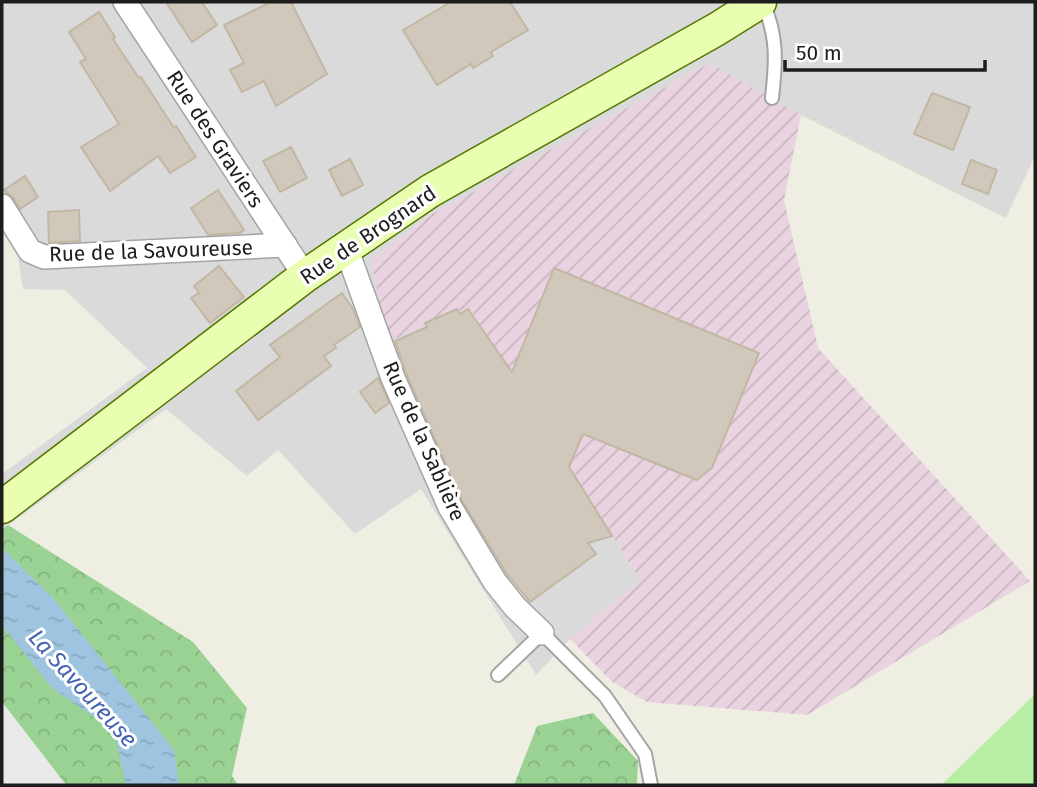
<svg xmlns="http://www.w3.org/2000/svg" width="1037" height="787" font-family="'Fira Sans',sans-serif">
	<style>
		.residential { fill: #dbdada }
		.industrial { fill: url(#industrial-furrows) }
		.forest { fill: url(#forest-crowns) }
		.garden { fill: #b8eea4 }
		.parking { fill: #e9e9e9 }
		.water { fill: url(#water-ripples) }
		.building { fill: #cfc8bb; stroke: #c2b7a3; stroke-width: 2 }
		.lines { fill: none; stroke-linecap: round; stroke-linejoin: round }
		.lane-casing { stroke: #a4a4a4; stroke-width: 16 }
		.street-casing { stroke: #a4a4a4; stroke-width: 26 }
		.secondary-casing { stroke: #527800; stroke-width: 35 }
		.lane { stroke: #fff; stroke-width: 12 }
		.street { stroke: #fff; stroke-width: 23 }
		.secondary { stroke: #eafeb1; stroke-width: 32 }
		.labels { text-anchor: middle; stroke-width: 6; stroke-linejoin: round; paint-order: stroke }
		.street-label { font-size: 21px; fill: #1d1d1d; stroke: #fff }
		.water-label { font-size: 23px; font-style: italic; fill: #4363b3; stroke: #fff }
	</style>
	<defs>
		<pattern id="industrial-furrows" width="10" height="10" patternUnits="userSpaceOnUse" patternTransform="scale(1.75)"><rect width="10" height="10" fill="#e9d3e0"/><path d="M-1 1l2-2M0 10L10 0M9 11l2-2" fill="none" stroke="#c7b5c0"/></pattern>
		<pattern id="forest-crowns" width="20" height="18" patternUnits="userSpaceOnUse" patternTransform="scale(1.75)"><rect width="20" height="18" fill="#99d293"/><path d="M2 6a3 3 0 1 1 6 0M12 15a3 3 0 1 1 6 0" fill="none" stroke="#83b47e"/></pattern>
		<pattern id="water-ripples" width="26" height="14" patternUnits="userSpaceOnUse" patternTransform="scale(1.75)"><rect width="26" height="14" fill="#9fc4e0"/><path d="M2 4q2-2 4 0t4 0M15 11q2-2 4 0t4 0" fill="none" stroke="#88a8c0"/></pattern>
	</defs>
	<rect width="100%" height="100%" fill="#efeee2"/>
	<polygon class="residential" points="2,2 1035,2 1035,156 1006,218 801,115 710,63 428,216 372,260 469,306 640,580 570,639 536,675 421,489 355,534 278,450 247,476 166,409 2,530 2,474 147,368 65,290 23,289 17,252 2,228"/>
	<polygon class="industrial" points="710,63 801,115 784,200 818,348 1030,581 807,715 647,702 611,681 570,639 640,580 469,307 387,342 371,260 428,216"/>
	<g class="forest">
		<polygon points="8,525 193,642 247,708 232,776 238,785 66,785 2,702 2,530"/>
		<polygon points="593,713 638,761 637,785 514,785 537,726"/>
	</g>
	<polygon class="garden" points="1035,694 1035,785 941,785"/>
	<polygon class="parking" points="2,702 66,785 2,785"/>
	<polygon class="water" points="2,548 54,599 174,750 179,785 126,785 114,731 52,688 2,625"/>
	<g class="building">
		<polygon points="166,2 202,2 217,25 192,42"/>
		<polygon points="271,2 291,2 327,74 276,106 264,81 242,92 230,70 244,63 224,25"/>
		<polygon points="451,2 510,2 528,30 491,52 493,56 473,68 471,64 437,85 403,30"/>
		<polygon points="99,12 115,37 113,39 139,78 141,77 174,128 176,126 196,157 170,173 158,156 110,191 81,147 119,124 80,62 86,59 69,32"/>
		<polygon points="932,93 970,107 953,150 914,134"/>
		<polygon points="291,147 307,178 280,192 263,161"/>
		<polygon points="350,159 363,185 342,196 329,170"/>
		<polygon points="971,160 997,170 988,194 962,184"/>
		<polygon points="25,176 38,197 20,209 13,198 4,190"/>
		<polygon points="218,190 244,230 240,233 208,235 191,208"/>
		<polygon points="79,210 80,241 49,243 48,212"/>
		<polygon points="219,266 244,297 210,323 191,298 199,293 194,286"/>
		<polygon points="554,268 759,353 712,468 697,480 583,434 569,467 612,536 588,543 596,554 530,602 507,574 462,501 406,373 395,341 427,327 425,323 457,309 460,314 468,309 512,372"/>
		<polygon points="342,293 353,309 360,327 334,345 336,348 324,356 331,366 258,420 236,391 280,357 270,345"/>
		<polygon points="378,378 389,403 375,413 360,392"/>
	</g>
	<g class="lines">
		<defs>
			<g id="lane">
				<path d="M 763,3 C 778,37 776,62 772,98"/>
				<polyline points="498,675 542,633 605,696 645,754 651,785"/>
			</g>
			<g id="street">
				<polyline points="125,2 305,276"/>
				<polyline points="2,206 30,251 44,257 285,245"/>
				<polyline points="346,248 393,378 450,507 495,582 515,607 542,633"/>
			</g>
			<polyline id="secondary" points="2,507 305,276 430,191 717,29 760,2"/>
		</defs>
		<use href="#lane" class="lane-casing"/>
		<use href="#street" class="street-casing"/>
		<use href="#secondary" class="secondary-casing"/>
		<use href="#lane" class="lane"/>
		<use href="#street" class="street"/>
		<use href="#secondary" class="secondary"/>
	</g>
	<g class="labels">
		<g class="street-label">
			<text transform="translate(215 139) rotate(57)" y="7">Rue des Graviers</text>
			<text transform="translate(368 235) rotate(-34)" y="7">Rue de Brognard</text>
			<text transform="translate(151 251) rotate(-2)" y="7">Rue de la Savoureuse</text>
			<text transform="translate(424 441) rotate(66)" y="7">Rue de la Sablière</text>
		</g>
		<g class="water-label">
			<text transform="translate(83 688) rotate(48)" y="8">La Savoureuse</text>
		</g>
	</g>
	<rect width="1037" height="787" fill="none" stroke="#1d1d1d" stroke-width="7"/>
	<path d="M785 60v10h200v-10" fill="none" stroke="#1d1d1d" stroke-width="3.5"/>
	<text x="796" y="60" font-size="21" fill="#1d1d1d" stroke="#ffffff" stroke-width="5" paint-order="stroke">50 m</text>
</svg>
